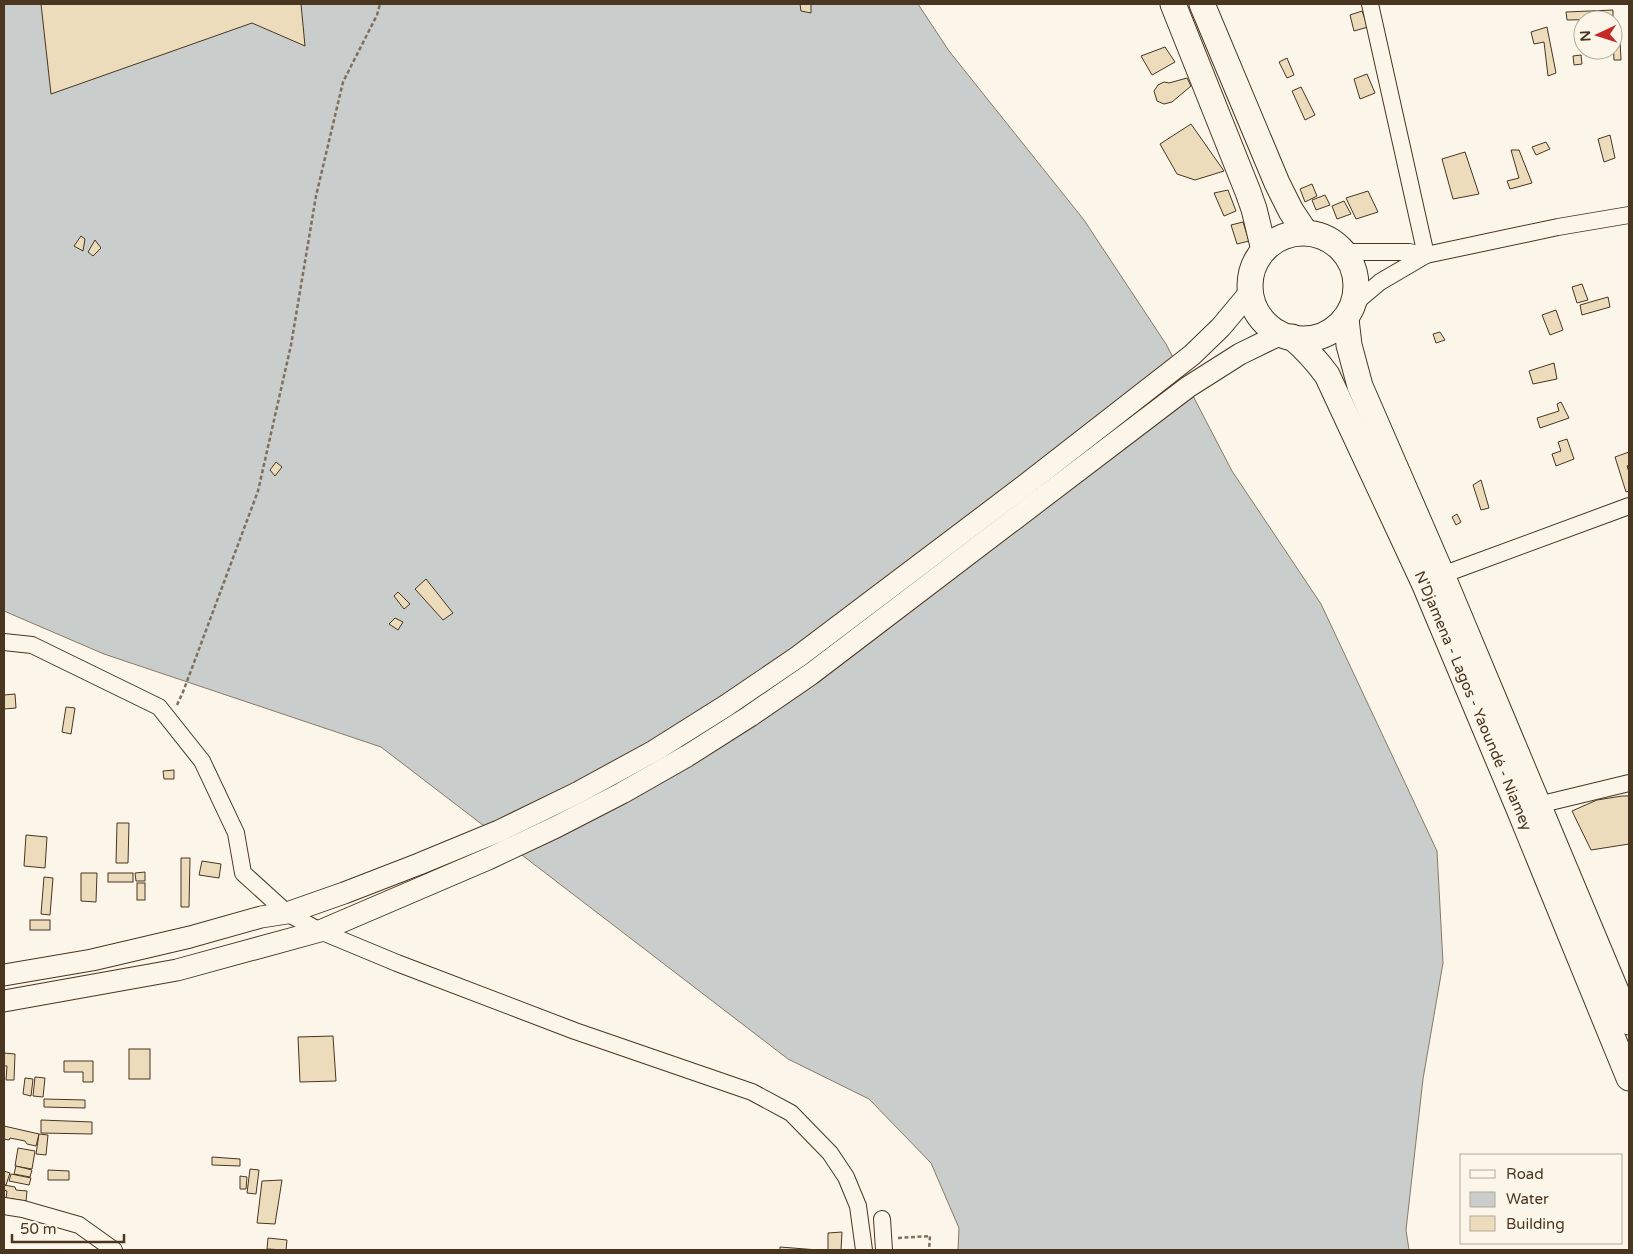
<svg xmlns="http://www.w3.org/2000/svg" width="1633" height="1254" font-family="'Varela Round',sans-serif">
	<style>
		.water { fill: #c9cecd; stroke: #887966 }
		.building { fill: #ecdcbc; stroke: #4a3520 }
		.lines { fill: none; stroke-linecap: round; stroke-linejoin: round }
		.minor-casing { stroke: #4a3520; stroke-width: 18 }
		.major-casing { stroke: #4a3520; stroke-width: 23 }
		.highway-casing { stroke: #4a3520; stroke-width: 27 }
		.path { stroke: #7f6f5c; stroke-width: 2.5; stroke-dasharray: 4 2.5; stroke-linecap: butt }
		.minor { stroke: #fbf6e9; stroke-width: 16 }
		.major { stroke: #fbf6e9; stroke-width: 21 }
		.highway { stroke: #fbf6e9; stroke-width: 25 }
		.labels { text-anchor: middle; stroke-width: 4; stroke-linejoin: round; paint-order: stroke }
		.street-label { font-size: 15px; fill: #4a3520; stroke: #fbf6e9 }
	</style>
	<rect width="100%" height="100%" fill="#fbf6e9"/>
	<polygon class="water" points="4,4 918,4 949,51 1084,220 1166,344 1232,471 1321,604 1437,851 1443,963 1423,1079 1406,1230 1409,1250 958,1250 959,1228 931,1163 869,1099 788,1059 381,747 104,654 4,611"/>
	<g class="building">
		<polygon points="41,4 301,4 305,46 252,23 51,94"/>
		<polygon points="800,4 811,4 811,13 801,11"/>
		<polygon points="1613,10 1613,19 1567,20 1566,12"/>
		<polygon points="1362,11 1368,27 1354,31 1350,15"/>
		<polygon points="1547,27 1556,73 1548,76 1544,42 1534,44 1531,32"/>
		<polygon points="1613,28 1620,28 1621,38 1613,39"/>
		<polygon points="1620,39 1621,60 1614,60 1613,40"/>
		<polygon points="1165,47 1175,62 1152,75 1141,56"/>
		<polygon points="1581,55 1582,64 1574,65 1573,56"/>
		<polygon points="1287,58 1294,75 1287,78 1279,62"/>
		<polygon points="1367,74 1375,93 1360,99 1354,79"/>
		<polygon points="1187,78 1191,86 1172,102 1164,104 1157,101 1154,91 1158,85 1164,82 1169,83"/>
		<polygon points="1301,87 1315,115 1305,120 1292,91"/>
		<polygon points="1191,124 1224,171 1195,180 1177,174 1160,144"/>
		<polygon points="1610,135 1615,158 1604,162 1598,139"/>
		<polygon points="1546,142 1550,149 1536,155 1532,147"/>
		<polygon points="1511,150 1519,150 1532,183 1510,189 1507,181 1519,178"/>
		<polygon points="1465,152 1479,194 1453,199 1442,159"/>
		<polygon points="1312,184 1317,196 1305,202 1300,189"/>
		<polygon points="1228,190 1236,211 1224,216 1214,193"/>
		<polygon points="1368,191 1378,212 1356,219 1346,198"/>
		<polygon points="1325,195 1330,205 1316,210 1312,200"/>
		<polygon points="1344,201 1351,214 1337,219 1332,206"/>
		<polygon points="1243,222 1249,241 1237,244 1231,225"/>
		<polygon points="81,236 85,239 83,251 74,246"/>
		<polygon points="95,240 101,248 93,256 88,252"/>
		<polygon points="1582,284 1588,300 1577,303 1572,287"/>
		<polygon points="1608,297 1610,307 1582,315 1580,305"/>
		<polygon points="1556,310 1563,330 1550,335 1542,315"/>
		<polygon points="1440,332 1445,340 1436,343 1433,334"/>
		<polygon points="1554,363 1557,379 1533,384 1529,371"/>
		<polygon points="1561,402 1569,418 1540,428 1537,418 1559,411 1557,404"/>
		<polygon points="1567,439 1574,459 1556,466 1552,454 1561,451 1558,442"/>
		<polygon points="1629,452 1629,465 1627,466 1629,472 1629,491 1626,492 1615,457"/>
		<polygon points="276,462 282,467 275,476 270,470"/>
		<polygon points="1481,480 1489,508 1481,510 1473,485"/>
		<polygon points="1457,514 1461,522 1456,525 1452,517"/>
		<polygon points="426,579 453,613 443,620 415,589"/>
		<polygon points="398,592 410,604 404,609 394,596"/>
		<polygon points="395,618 403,622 398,630 389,624"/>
		<polygon points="15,694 16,708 4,709 4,695"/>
		<polygon points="66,707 75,708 71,734 62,732"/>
		<polygon points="174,770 174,779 164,779 163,771"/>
		<polygon points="1622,796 1629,796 1629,844 1591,850 1572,811 1597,800"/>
		<polygon points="117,823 129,823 128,863 116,863"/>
		<polygon points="26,835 47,837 45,868 24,866"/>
		<polygon points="181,858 190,858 189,907 181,907"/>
		<polygon points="202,861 221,864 219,878 199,875"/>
		<polygon points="145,872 145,881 136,881 135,873"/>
		<polygon points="81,873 97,873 96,902 81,901"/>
		<rect x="108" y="873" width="25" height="9"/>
		<polygon points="44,877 53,878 50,915 41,914"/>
		<rect x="137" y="883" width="8" height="17"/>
		<rect x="30" y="920" width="20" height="10"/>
		<polygon points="333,1036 336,1081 300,1082 298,1037"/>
		<rect x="129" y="1049" width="21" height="30"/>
		<polygon points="4,1053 15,1054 14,1080 6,1080 7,1066 4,1066"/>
		<polygon points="64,1061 93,1061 93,1082 83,1082 83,1072 64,1072"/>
		<polygon points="35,1077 45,1078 43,1097 33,1096"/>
		<polygon points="25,1078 33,1079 31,1096 23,1094"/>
		<polygon points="44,1099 85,1100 85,1108 44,1107"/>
		<polygon points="41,1120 92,1122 92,1134 41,1133"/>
		<polygon points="4,1126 39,1134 36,1146 27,1144 25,1141 10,1138 9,1140 4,1139"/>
		<polygon points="39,1134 48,1135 46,1155 36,1154"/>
		<polygon points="18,1148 35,1151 32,1169 15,1166"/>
		<polygon points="212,1157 240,1159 240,1166 212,1165"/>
		<polygon points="16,1166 32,1170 30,1177 14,1174"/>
		<polygon points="250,1169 259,1170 256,1194 247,1193"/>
		<polygon points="48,1170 69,1171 69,1180 48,1180"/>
		<polygon points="4,1171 10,1173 6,1185 4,1185"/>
		<polygon points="11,1174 31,1178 29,1185 9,1181"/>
		<polygon points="240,1176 247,1177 246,1189 240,1189"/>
		<polygon points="282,1180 275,1224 257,1223 262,1181"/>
		<polygon points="4,1185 15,1187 16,1190 27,1191 26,1201 6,1198 7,1191 4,1190"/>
		<polygon points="842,1232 841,1250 828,1250 828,1233"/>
		<polygon points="268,1238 287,1240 286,1250 267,1249"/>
		<polygon points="780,1247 818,1250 780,1250"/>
	</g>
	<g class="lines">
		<defs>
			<g id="minor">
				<polyline points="1370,4 1426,255"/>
				<polyline points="1343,252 1409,252 1426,255"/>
				<polyline points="1354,304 1380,282 1426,255 1558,227 1629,215"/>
				<polyline points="1442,575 1629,506"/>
				<polyline points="4,642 32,645 159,707 202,761 236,833 243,873 287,913 320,931 397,963 575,1031 752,1092 791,1113 830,1153 846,1177 858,1206 864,1250"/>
				<polyline points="1538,805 1629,783"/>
				<polyline points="4,1206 23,1209 79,1225 114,1250"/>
				<polyline points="882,1219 884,1250"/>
			</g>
			<g id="major">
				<polyline points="4,975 92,960 190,937 261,917 287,913 344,893 419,864 499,831 577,793 654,751 727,705 799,656 1024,486 1192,355 1221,327 1251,291"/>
				<polyline points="4,1001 177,970 320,931 488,859 556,827 622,793 687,756 750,716 811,674 1188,387 1240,354 1281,334"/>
			</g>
			<g id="highway">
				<polyline points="1173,4 1248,192 1254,209 1264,250"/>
				<polyline points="1202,4 1277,183 1291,211 1305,232"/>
				<circle cx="1303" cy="286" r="53"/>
				<polyline points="1346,319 1349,345 1360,386 1442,575 1629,1022"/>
				<path id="s1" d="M 1292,337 C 1306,349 1316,360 1327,375 L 1424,583 L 1519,809 L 1629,1078"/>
			</g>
		</defs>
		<use href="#minor" class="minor-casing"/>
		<use href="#major" class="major-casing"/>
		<use href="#highway" class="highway-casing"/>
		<g class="path">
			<polyline points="177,705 183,692 258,491 291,345 316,196 343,82 377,15 380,4"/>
			<polyline points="898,1238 930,1236 929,1250"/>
		</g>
		<use href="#minor" class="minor"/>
		<use href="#major" class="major"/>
		<use href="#highway" class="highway"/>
	</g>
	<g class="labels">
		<g class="street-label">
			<text dy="5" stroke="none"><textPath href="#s1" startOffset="409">N'Djamena - Lagos - Yaoundé - Niamey</textPath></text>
		</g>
	</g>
	<rect width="1633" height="1254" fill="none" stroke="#4a3520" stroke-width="10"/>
	<rect x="1460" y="1154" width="162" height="90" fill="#fbf6e9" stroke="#b4a999"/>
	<rect x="1470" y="1170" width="25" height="8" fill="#fbf6e9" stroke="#b4a999"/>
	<text x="1506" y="1179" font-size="15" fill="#4a3520">Road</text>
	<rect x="1470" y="1192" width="25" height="15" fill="#c9cecd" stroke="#b4a999"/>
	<text x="1506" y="1204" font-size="15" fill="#4a3520">Water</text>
	<rect x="1470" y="1216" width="25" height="15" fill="#ecdcbc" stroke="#b4a999"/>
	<text x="1506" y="1229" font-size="15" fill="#4a3520">Building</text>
	<g transform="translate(1598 35) rotate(266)"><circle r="24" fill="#fbf6e9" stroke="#b4a999"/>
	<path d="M0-4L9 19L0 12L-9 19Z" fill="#c62828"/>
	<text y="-8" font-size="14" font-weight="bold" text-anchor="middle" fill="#4a3520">N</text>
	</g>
	<path d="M12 1234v8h112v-8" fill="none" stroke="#4a3520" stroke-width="2.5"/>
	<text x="20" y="1234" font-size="15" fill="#4a3520" stroke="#fbf6e9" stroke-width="4" paint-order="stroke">50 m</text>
</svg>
